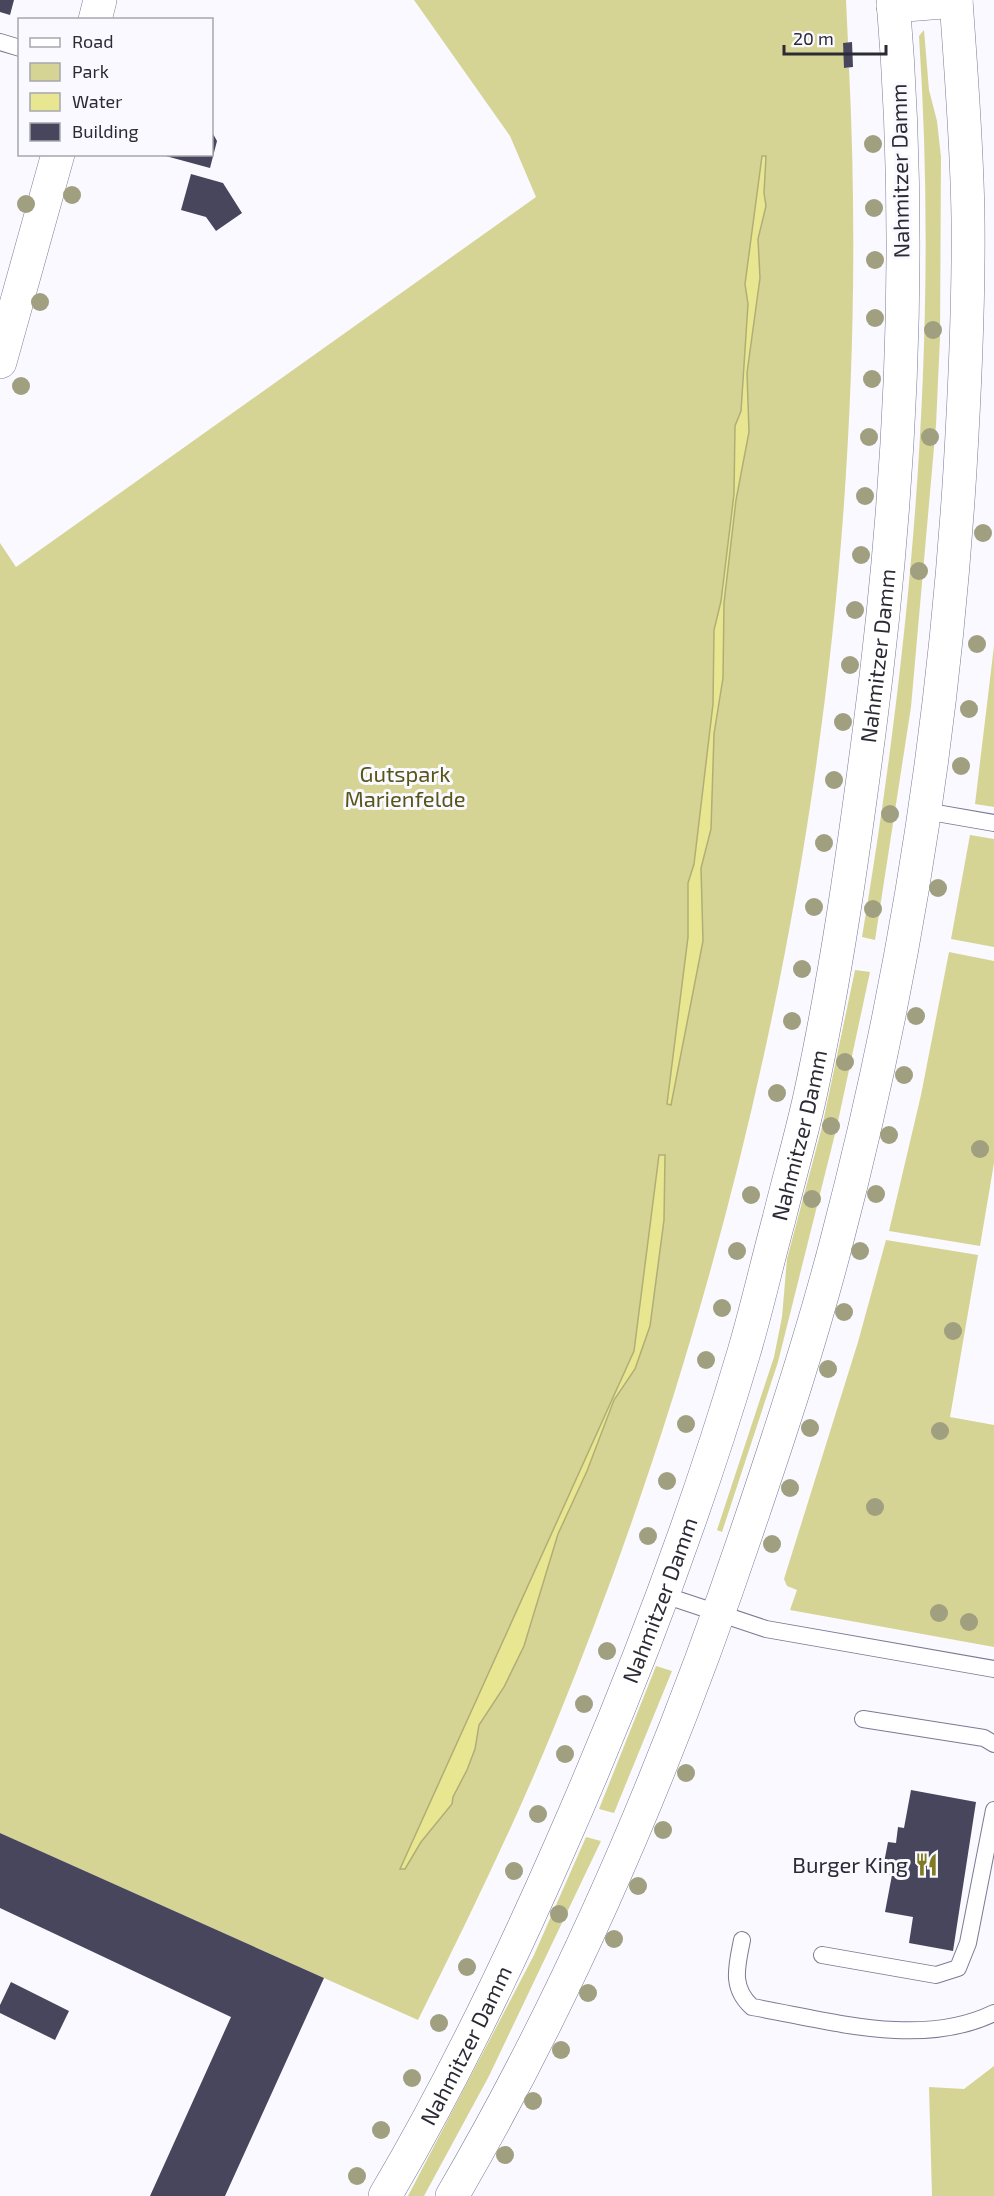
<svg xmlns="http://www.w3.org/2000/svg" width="994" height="2196" font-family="'Exo 2',sans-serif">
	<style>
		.green { fill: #d6d494 }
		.water { fill: #e9e692; stroke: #b0ae76; stroke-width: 1.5 }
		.building { fill: #47465d }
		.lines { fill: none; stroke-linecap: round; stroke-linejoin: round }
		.lane-casing { stroke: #7b7a94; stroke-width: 18 }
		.street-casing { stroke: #7b7a94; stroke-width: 34 }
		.secondary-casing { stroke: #7b7a94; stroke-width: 34 }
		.lane { stroke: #fff; stroke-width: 16 }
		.street { stroke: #fff; stroke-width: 33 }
		.secondary { stroke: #fff; stroke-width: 33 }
		.tree { fill: #a09f7f }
		.labels { text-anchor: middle; stroke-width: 6; stroke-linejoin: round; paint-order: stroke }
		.street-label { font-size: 22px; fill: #2b2a35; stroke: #f9f9ff }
		.park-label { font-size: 22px; fill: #575517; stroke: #f9f9ff }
		.poi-label { font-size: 22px; fill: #2b2a35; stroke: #f9f9ff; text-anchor: end }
	</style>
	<rect width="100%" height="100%" fill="#f9f9ff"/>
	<g class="green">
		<path d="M 414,0 L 846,0 L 848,43 L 843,43 L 845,68 L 849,68 C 877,633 768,1203 555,1725 C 514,1826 466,1923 418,2020 L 0,1833 L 0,543 L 16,567 L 536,197 L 510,136 Z"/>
		<path d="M 924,30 L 929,90 L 937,121 L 941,157 L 940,338 L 936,425 L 911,707 L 875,940 L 862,937 C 912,639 939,338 919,36 Z"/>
		<polygon points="994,646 994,807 975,804"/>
		<polygon points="970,835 994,839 994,947 951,939"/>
		<polygon points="949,952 994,961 994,1163 980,1246 889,1231 921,1095"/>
		<polygon points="855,970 870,972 837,1126 778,1362 722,1532 717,1530 774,1357 782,1317 787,1259 822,1127"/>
		<polygon points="886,1240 978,1255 950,1417 994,1425 994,1647 790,1610 797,1590 787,1586 784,1579 858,1342"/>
		<polygon points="656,1666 672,1671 614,1813 599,1809"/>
		<polygon points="586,1837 601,1841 489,2076 424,2196 408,2196 534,1955"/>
		<polygon points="994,2066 994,2196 932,2196 929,2087 964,2089"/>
	</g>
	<g class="water">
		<polygon points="762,156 766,156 764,193 766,206 758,239 760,278 747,373 749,432 736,500 724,603 723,678 714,734 711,829 701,868 703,941 671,1105 667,1104 688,937 688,883 694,864 713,704 714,630 721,601 734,494 735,426 741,411 748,304 745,284"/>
		<polygon points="659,1155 665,1155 664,1220 650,1326 635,1369 614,1400 587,1471 558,1534 524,1646 504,1687 479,1725 475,1749 467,1770 453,1797 452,1804 421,1842 405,1869 400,1869 634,1351"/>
	</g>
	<g class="building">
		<polygon points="0,0 14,0 10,15 0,12"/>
		<polygon points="852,42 853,67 844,68 843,43"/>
		<polygon points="212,132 217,141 210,168 162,155 212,154"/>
		<polygon points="191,174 223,183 242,213 216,231 206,217 181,210"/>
		<polygon points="911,1790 976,1802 953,1951 909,1943 913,1917 885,1912 892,1875 882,1873 888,1842 896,1843 898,1827 904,1828"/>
		<polygon points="0,1833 324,1978 225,2196 150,2196 231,2017 0,1908"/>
		<polygon points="11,1982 69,2011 55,2040 0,2013 0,2005"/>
	</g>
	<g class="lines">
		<defs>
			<g id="lane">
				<polyline points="0,42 20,48"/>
				<polyline points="925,811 994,823"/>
				<polyline points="664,1595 766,1629 994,1669"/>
				<polyline points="863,1719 984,1738 994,1744"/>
				<path d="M 742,1940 C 737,1966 730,1987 752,2007 C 828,2020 920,2049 994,2013"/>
				<polyline points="822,1955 936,1975 958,1968 968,1943 994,1810"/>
			</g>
			<g id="street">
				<polyline points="95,20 100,0"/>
				<polyline points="0,362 58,154"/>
			</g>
			<g id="secondary">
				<polyline points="893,6 956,1"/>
				<path id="s1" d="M 385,2196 C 451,2084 508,1966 560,1847 C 631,1686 694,1521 744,1352 C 757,1308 767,1263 779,1219 C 789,1178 801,1137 810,1096 C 836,976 853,855 869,733 C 901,490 914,245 893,0"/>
				<path d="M 452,2196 C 576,1984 671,1757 749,1525 C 781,1431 812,1337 837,1240 C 903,989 944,729 960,470 C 965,386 969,302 968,218 C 967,145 961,72 956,0"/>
			</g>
		</defs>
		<use href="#lane" class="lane-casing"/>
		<use href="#street" class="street-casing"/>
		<use href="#secondary" class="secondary-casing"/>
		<use href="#lane" class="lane"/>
		<use href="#street" class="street"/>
		<use href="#secondary" class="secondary"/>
	</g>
	<g class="tree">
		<circle cx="873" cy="144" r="9"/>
		<circle cx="72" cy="195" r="9"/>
		<circle cx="26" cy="204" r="9"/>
		<circle cx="874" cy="208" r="9"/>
		<circle cx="875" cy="260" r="9"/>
		<circle cx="40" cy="302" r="9"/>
		<circle cx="875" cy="318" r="9"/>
		<circle cx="933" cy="330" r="9"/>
		<circle cx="872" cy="379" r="9"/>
		<circle cx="21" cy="386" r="9"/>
		<circle cx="869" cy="437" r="9"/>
		<circle cx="930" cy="437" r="9"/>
		<circle cx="865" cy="496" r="9"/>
		<circle cx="983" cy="533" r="9"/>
		<circle cx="861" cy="555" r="9"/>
		<circle cx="919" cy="571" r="9"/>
		<circle cx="855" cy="610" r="9"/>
		<circle cx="977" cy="644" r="9"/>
		<circle cx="850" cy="665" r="9"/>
		<circle cx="969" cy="709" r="9"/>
		<circle cx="843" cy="722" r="9"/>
		<circle cx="961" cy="766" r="9"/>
		<circle cx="834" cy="780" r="9"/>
		<circle cx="890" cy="814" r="9"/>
		<circle cx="824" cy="843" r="9"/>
		<circle cx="938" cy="888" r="9"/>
		<circle cx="814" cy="907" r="9"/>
		<circle cx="873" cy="909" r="9"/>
		<circle cx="802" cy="969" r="9"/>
		<circle cx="916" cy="1016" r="9"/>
		<circle cx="792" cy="1021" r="9"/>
		<circle cx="845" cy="1062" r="9"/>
		<circle cx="904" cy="1075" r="9"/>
		<circle cx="777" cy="1093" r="9"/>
		<circle cx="831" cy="1126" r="9"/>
		<circle cx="889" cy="1135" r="9"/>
		<circle cx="980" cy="1149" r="9"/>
		<circle cx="876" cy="1194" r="9"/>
		<circle cx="751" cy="1195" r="9"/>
		<circle cx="812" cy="1199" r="9"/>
		<circle cx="737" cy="1251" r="9"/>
		<circle cx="860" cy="1251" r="9"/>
		<circle cx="722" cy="1308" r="9"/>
		<circle cx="844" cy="1312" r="9"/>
		<circle cx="953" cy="1331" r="9"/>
		<circle cx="706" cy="1360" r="9"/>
		<circle cx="828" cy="1369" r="9"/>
		<circle cx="686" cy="1424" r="9"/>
		<circle cx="810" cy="1428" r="9"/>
		<circle cx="940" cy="1431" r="9"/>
		<circle cx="667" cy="1481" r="9"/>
		<circle cx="790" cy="1488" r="9"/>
		<circle cx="875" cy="1507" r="9"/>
		<circle cx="648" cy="1536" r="9"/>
		<circle cx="772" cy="1544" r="9"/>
		<circle cx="939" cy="1613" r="9"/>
		<circle cx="969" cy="1622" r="9"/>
		<circle cx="607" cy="1651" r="9"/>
		<circle cx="584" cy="1704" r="9"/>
		<circle cx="565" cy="1754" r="9"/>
		<circle cx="686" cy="1773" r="9"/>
		<circle cx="538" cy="1814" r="9"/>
		<circle cx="663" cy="1830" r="9"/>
		<circle cx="514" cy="1871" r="9"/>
		<circle cx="638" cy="1886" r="9"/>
		<circle cx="559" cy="1914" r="9"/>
		<circle cx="614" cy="1939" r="9"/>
		<circle cx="467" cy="1967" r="9"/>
		<circle cx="588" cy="1993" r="9"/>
		<circle cx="439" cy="2023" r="9"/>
		<circle cx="561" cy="2050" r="9"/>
		<circle cx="412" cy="2078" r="9"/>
		<circle cx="533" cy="2101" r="9"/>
		<circle cx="381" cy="2130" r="9"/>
		<circle cx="505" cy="2155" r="9"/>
		<circle cx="357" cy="2176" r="9"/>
	</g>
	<defs>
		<symbol id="restaurant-bare" viewBox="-9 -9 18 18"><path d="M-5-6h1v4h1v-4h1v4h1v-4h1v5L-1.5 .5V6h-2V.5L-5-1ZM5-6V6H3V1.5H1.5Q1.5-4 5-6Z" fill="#807b22" stroke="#f9f9ff" stroke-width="2.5" paint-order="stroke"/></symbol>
	</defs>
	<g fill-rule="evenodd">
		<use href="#restaurant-bare" x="910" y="1848" width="33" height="33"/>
	</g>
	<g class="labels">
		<g class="street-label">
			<text transform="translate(900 171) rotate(-91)" y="8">Nahmitzer Damm</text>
			<text dy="8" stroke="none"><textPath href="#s1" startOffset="1629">Nahmitzer Damm</textPath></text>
			<text dy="8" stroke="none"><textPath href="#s1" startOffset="1143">Nahmitzer Damm</textPath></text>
			<text dy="8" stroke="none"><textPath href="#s1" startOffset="657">Nahmitzer Damm</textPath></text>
			<text dy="8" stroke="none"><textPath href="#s1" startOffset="171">Nahmitzer Damm</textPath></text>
		</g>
		<g class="park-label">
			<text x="405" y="782">Gutspark<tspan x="405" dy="25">Marienfelde</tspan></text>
		</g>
		<g class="poi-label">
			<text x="908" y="1873">Burger King</text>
		</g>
	</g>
	<rect x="18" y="18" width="195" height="138" fill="#f9f9ff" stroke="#a7a6ae" stroke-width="1.5"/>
	<rect x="30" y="38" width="30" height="9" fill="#ffffff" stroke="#a7a6ae" stroke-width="1.5"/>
	<text x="72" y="48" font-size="18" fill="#2b2a35">Road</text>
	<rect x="30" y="63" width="30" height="18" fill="#d6d494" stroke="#a7a6ae" stroke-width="1.5"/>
	<text x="72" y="78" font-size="18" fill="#2b2a35">Park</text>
	<rect x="30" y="93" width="30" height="18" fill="#e9e692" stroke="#a7a6ae" stroke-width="1.5"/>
	<text x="72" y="108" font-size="18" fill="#2b2a35">Water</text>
	<rect x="30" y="123" width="30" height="18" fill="#47465d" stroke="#a7a6ae" stroke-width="1.5"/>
	<text x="72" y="138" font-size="18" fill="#2b2a35">Building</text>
	<path d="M784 45v9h102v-9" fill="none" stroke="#2b2a35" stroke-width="3"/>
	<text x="793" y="45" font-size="18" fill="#2b2a35" stroke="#f9f9ff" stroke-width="4.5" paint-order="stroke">20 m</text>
</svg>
